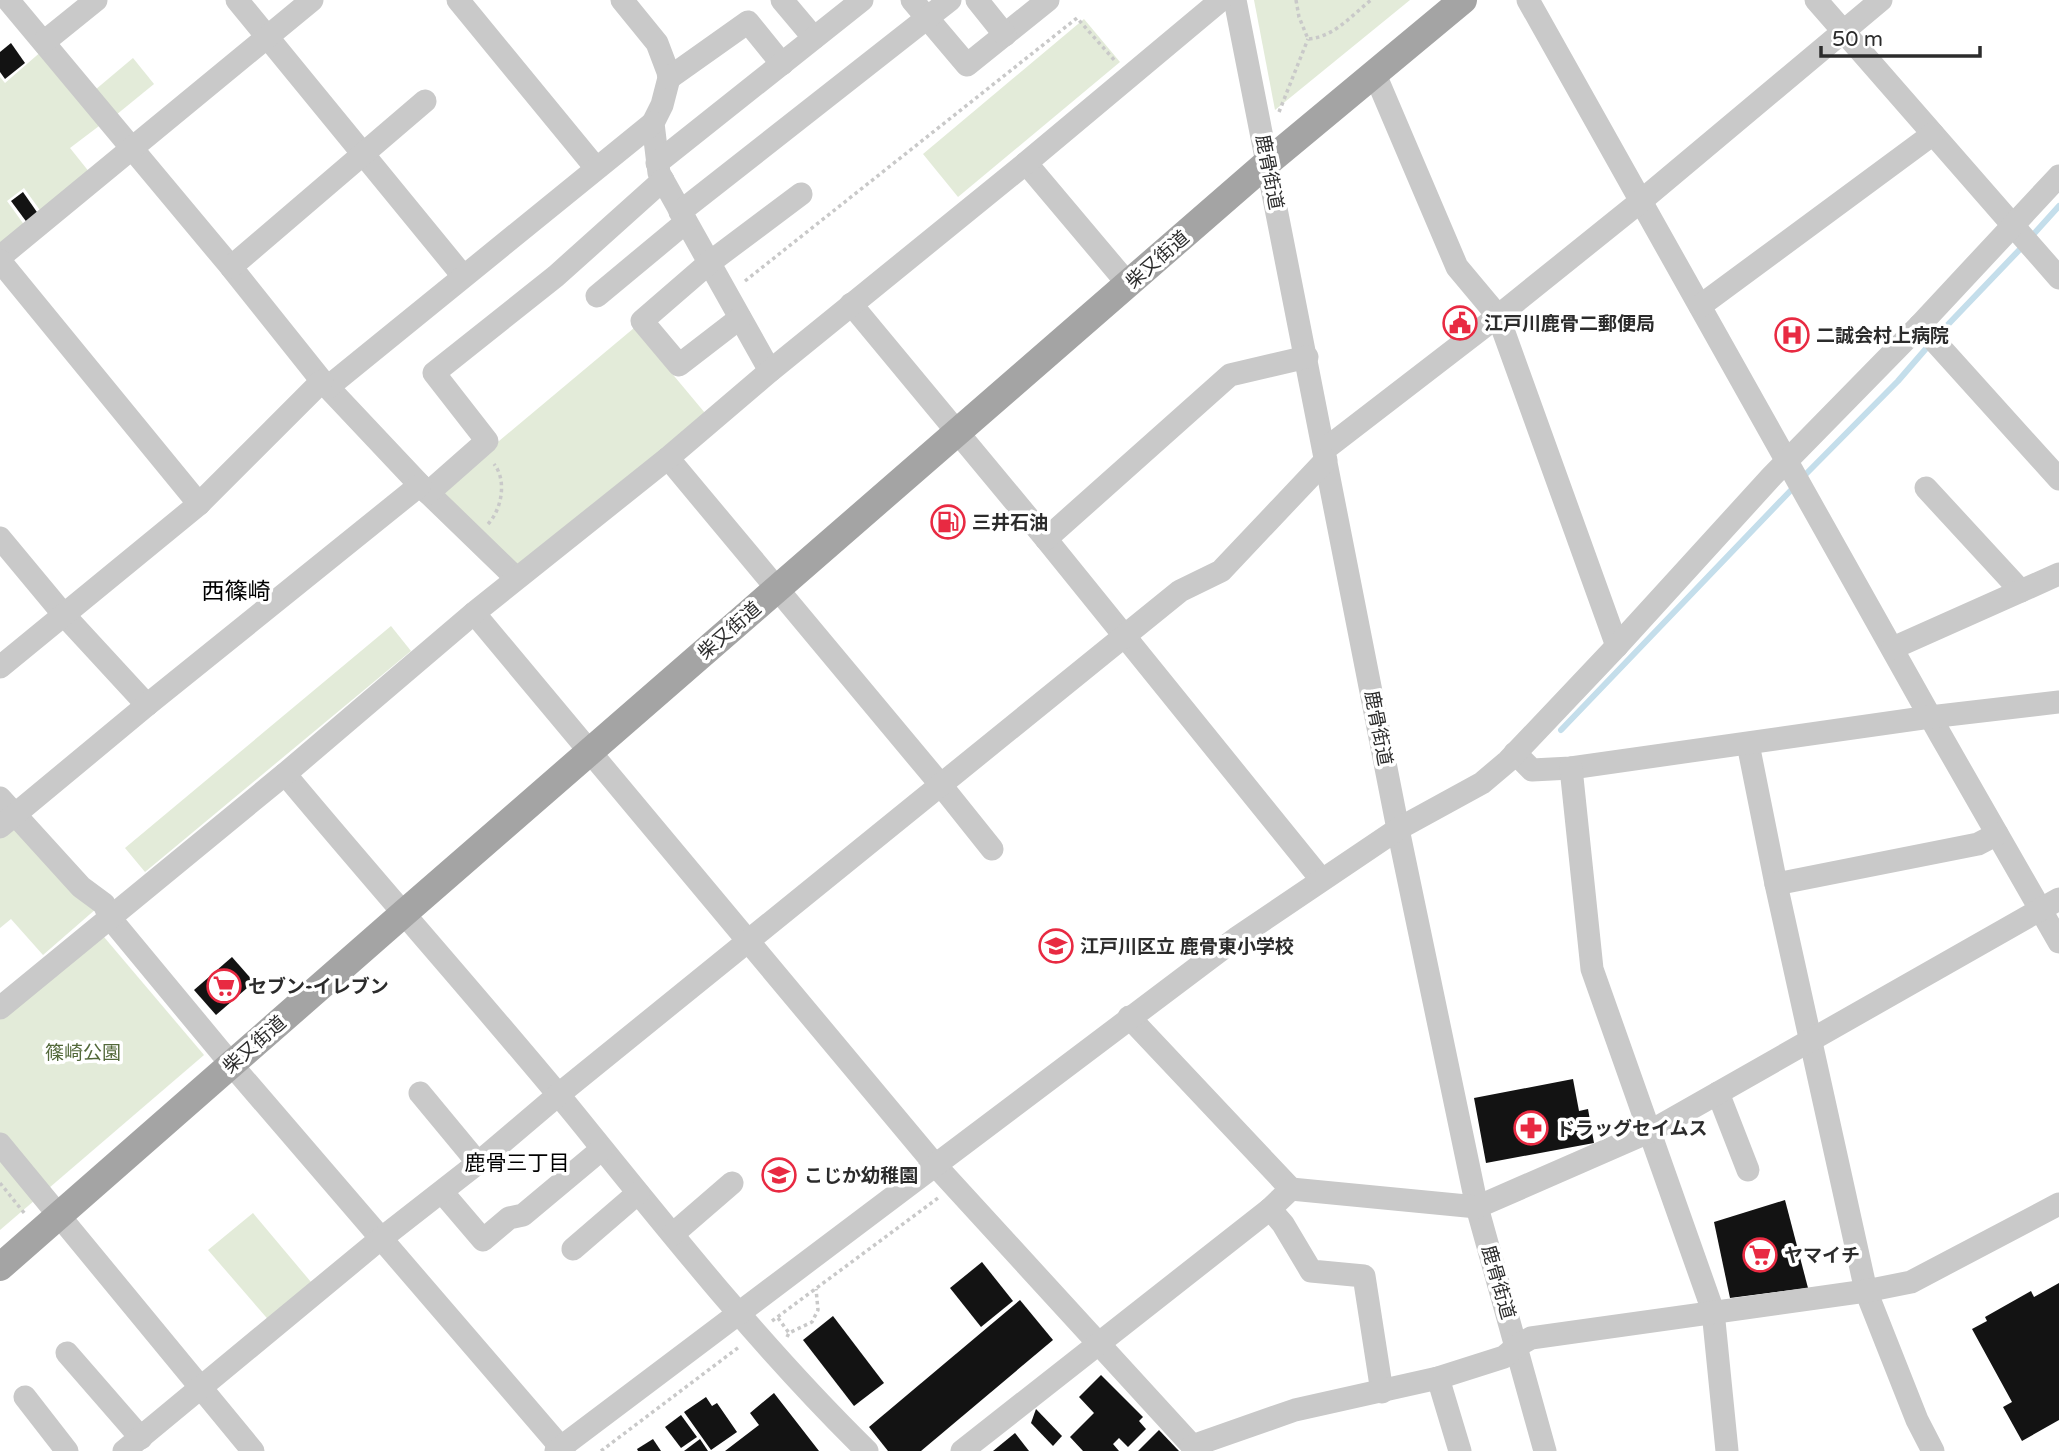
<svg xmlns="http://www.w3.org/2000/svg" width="2059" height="1451" font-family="'Varela Round','Noto Sans JP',sans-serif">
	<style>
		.green { fill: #e3ebd9 }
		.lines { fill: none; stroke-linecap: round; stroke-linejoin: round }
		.stream { stroke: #c4deeb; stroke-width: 6 }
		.building { fill: #131313 }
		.path { stroke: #c9c9c9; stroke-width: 3.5; stroke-dasharray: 3.5 3.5; stroke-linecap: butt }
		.minor { stroke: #c9c9c9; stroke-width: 23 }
		.major { stroke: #a4a4a4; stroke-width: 28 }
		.labels { text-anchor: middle; stroke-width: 7; stroke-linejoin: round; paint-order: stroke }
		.street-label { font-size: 19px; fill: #2c2c2c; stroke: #fff }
		.poi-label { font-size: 19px; font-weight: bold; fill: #2c2c2c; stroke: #fff; text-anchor: start }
		.park-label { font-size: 19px; fill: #526839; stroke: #fff }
		.neighbourhood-label { font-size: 21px; fill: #000; stroke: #fff }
		.quarter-label { font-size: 23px; fill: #000; stroke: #fff }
	</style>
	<rect width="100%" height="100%" fill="#fff"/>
	<g class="green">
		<polygon points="1254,0 1410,0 1275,110"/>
		<polygon points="1084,19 1120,62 958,197 923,154"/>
		<polygon points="43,50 103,123 70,148 90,173 42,213 24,188 7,201 25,226 0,247 0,77 5,83"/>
		<polygon points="133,58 154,84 116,115 95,90"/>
		<polygon points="634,328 705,413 513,575 437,493"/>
		<polygon points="391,626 411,651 145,872 125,848"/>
		<polygon points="14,825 97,908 43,955 11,919 0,928 0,836"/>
		<polygon points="104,937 204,1055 0,1230 0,1015"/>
		<polygon points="253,1213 316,1288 272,1324 208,1250"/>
	</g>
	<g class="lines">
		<g class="stream">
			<polyline points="2031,237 2059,206"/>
			<polyline points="1937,336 2024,245"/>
			<polyline points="1802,478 1898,381 1930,344"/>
			<polyline points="1561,730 1795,486"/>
		</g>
	</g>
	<g class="building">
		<polygon points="11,43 25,63 5,79 0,72 0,52"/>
		<polygon points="23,192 39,215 28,224 11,201"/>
		<polygon points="232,957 254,982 216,1015 194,990"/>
		<polygon points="1573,1079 1579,1111 1588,1109 1594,1143 1486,1163 1474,1098"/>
		<polygon points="1785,1200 1808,1288 1730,1298 1714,1222"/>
		<polygon points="982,1262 1013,1301 981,1327 950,1288"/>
		<polygon points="2059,1283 2059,1420 2022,1441 2003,1407 2012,1402 1972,1329 1987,1321 1985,1317 2031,1291 2034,1297"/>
		<polygon points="1020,1300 1053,1340 921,1451 888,1451 869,1427"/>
		<polygon points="833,1316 884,1383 854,1406 803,1340"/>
		<polygon points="1101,1375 1143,1417 1139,1421 1146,1429 1128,1447 1119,1438 1113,1444 1119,1451 1083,1451 1070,1437 1094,1413 1079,1397"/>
		<polygon points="774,1393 819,1451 725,1451 759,1425 750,1413"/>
		<polygon points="706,1397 712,1406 717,1403 737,1432 711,1450 684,1412"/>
		<polygon points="1036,1409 1062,1436 1053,1446 1031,1423"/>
		<polygon points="681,1415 697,1437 681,1448 665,1427"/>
		<polygon points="1159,1430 1179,1451 1138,1451"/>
		<polygon points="1015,1433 1029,1451 993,1451"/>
		<polygon points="653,1439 661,1451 638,1451 637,1449"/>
		<polygon points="700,1439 708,1451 684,1451"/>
	</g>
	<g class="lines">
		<g class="path">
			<path d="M 1296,0 L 1299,17 L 1308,39 C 1334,37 1351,16 1371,0"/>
			<polyline points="1279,112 1308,39"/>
			<polyline points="745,281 1077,18 1116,62"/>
			<path d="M 488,524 C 502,509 507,480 494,464"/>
			<polyline points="0,1183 25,1214"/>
			<polyline points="778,1318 789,1333"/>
			<polyline points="772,1321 938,1198"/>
			<polyline points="787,1337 789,1333 812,1322 818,1310 816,1289"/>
			<polyline points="601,1451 739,1347"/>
		</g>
		<g class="minor">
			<polyline points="8,0 231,267 322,381 420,485 516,578"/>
			<polyline points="237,0 463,276"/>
			<polyline points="458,0 596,168"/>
			<polyline points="622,0 657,43 668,72 669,78 662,105 653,123 659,173 770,371"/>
			<polyline points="782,0 814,38"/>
			<polyline points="912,0 967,65 1048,0"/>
			<polyline points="977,0 1005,35"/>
			<polyline points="1235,0 1398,829 1477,1207 1545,1451"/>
			<polyline points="1528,0 1941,736 2059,942"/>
			<polyline points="1816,0 2059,278"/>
			<polyline points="44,42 96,0"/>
			<polyline points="1374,72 1457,267 1498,316 1617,646"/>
			<polyline points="669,78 748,22 782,64"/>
			<polyline points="657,163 862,0"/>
			<polyline points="1026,163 1128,284"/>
			<polyline points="680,212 950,0"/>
			<polyline points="0,257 312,0"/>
			<polyline points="0,261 199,504"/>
			<polyline points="231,267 425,101"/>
			<polyline points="597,296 686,222"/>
			<polyline points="851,304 1046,539 1321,879"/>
			<polyline points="1700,306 1933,134"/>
			<polyline points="740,318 679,365 642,321 709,263 801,194"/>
			<polyline points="1920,325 2059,479"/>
			<polyline points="328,387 653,123"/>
			<polyline points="1324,450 1498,316 1641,201 1881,0"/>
			<polyline points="668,458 940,784 992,849"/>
			<polyline points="1926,488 2021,591"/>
			<polyline points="428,493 487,441 434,373 556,276 663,180"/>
			<polyline points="0,538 64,615 147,705"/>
			<polyline points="1046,539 1230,375 1307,357"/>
			<polyline points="474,613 936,1166 1197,1451"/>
			<polyline points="1893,648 2059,574"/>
			<polyline points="0,667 199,504 322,381"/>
			<polyline points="1748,744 1776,884 1866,1291 1917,1420 1933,1451"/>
			<polyline points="1515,753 1532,770 1571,768 1930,717 2059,702"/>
			<polyline points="1571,768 1592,969 1713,1311 1727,1451"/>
			<path d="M 285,774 C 381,889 481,1001 576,1116 C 669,1231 761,1347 867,1451"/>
			<polyline points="0,798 81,887 104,904 110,918 231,1064 564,1451"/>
			<polyline points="0,827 147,705 420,485"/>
			<polyline points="1776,884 1978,844 1997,834"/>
			<polyline points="0,1008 285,774 474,613 668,458 770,371 1026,163 1221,0"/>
			<polyline points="1129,1017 1291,1189"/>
			<polyline points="420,1093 478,1163"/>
			<polyline points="1718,1093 1748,1170"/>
			<polyline points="0,1144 253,1451"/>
			<polyline points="442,1192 483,1240 509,1218 523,1215 602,1149"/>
			<polyline points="1270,1209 1283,1224 1311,1271 1364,1276 1382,1392"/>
			<polyline points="673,1234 732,1183"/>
			<polyline points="573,1249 638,1193"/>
			<polyline points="67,1353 141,1438"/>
			<polyline points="1438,1378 1460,1451"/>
			<polyline points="25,1397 67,1451"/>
			<polyline points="1192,1446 1295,1410 1438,1378 1504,1357 1517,1346 1531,1338 1866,1291 1911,1282 2059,1204"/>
			<polyline points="124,1451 373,1245 478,1163 558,1095 1180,591 1221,571 1326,460"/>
			<polyline points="556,1451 1238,937 1398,829 1482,783 1508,761 1617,646 1772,476 1920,325 2059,176"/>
			<polyline points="962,1451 1270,1209 1291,1189 1477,1207 1651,1131 2059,899"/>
		</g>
		<polyline class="major" points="0,1267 403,914 1268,162 1463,0"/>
	</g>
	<defs>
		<symbol id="civic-ring" viewBox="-11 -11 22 22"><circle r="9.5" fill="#fff" stroke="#e82a42" stroke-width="1.5"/><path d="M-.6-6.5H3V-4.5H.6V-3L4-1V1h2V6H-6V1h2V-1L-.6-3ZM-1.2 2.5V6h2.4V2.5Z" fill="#e82a42"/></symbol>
		<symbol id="hospital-ring" viewBox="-11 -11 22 22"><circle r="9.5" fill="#fff" stroke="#e82a42" stroke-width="1.5"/><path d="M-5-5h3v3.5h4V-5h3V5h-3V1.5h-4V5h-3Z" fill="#e82a42"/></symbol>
		<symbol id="fuel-ring" viewBox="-11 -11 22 22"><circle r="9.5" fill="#fff" stroke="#e82a42" stroke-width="1.5"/><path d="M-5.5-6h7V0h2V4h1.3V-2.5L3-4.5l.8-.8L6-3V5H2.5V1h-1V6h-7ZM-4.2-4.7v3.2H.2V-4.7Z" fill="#e82a42"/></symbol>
		<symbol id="school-ring" viewBox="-11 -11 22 22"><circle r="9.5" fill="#fff" stroke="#e82a42" stroke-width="1.5"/><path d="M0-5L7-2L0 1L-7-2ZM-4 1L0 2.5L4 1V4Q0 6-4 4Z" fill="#e82a42"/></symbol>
		<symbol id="supermarket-ring" viewBox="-11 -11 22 22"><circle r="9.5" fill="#fff" stroke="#e82a42" stroke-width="1.5"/><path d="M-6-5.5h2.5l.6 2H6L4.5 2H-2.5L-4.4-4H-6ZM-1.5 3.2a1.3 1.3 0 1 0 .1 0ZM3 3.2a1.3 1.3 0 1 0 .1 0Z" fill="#e82a42"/></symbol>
		<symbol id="pharmacy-ring" viewBox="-11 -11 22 22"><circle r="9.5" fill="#fff" stroke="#e82a42" stroke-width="1.5"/><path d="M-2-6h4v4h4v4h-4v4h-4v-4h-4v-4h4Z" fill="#e82a42"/></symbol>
	</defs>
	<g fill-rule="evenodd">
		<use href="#civic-ring" x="1441" y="304" width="38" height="38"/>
		<use href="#hospital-ring" x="1773" y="316" width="38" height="38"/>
		<use href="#fuel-ring" x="929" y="503" width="38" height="38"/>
		<use href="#school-ring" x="1037" y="927" width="38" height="38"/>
		<use href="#supermarket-ring" x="205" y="967" width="38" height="38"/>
		<use href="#pharmacy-ring" x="1512" y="1109" width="38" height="38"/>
		<use href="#school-ring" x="760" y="1156" width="38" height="38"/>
		<use href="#supermarket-ring" x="1741" y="1236" width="38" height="38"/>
	</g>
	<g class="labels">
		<g class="street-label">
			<text transform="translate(1270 172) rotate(79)" y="7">鹿骨街道</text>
			<text transform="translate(1157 259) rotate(-41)" y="7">柴又街道</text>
			<text transform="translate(729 630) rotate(-41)" y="7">柴又街道</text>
			<text transform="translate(1379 728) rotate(79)" y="7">鹿骨街道</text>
			<text transform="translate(254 1044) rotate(-41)" y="7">柴又街道</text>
			<text transform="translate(1499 1282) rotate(74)" y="7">鹿骨街道</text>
		</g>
		<g class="poi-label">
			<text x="1484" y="330">江戸川鹿骨二郵便局</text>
			<text x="1816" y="342">二誠会村上病院</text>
			<text x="972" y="529">三井石油</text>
			<text x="1080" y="953">江戸川区立 鹿骨東小学校</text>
			<text x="248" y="993">セブン-イレブン</text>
			<text x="1556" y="1135">ドラッグセイムス</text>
			<text x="804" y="1182">こじか幼稚園</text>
			<text x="1784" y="1262">ヤマイチ</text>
		</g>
		<g class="park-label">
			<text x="83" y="1059">篠崎公園</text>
		</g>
		<g class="neighbourhood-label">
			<text x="517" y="1170">鹿骨三丁目</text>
		</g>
		<g class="quarter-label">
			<text x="236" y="599">西篠崎</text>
		</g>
	</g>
	<path d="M1821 46v10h159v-10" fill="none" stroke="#2c2c2c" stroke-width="3.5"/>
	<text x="1832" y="46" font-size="21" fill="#2c2c2c" stroke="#ffffff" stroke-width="5" paint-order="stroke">50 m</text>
</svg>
